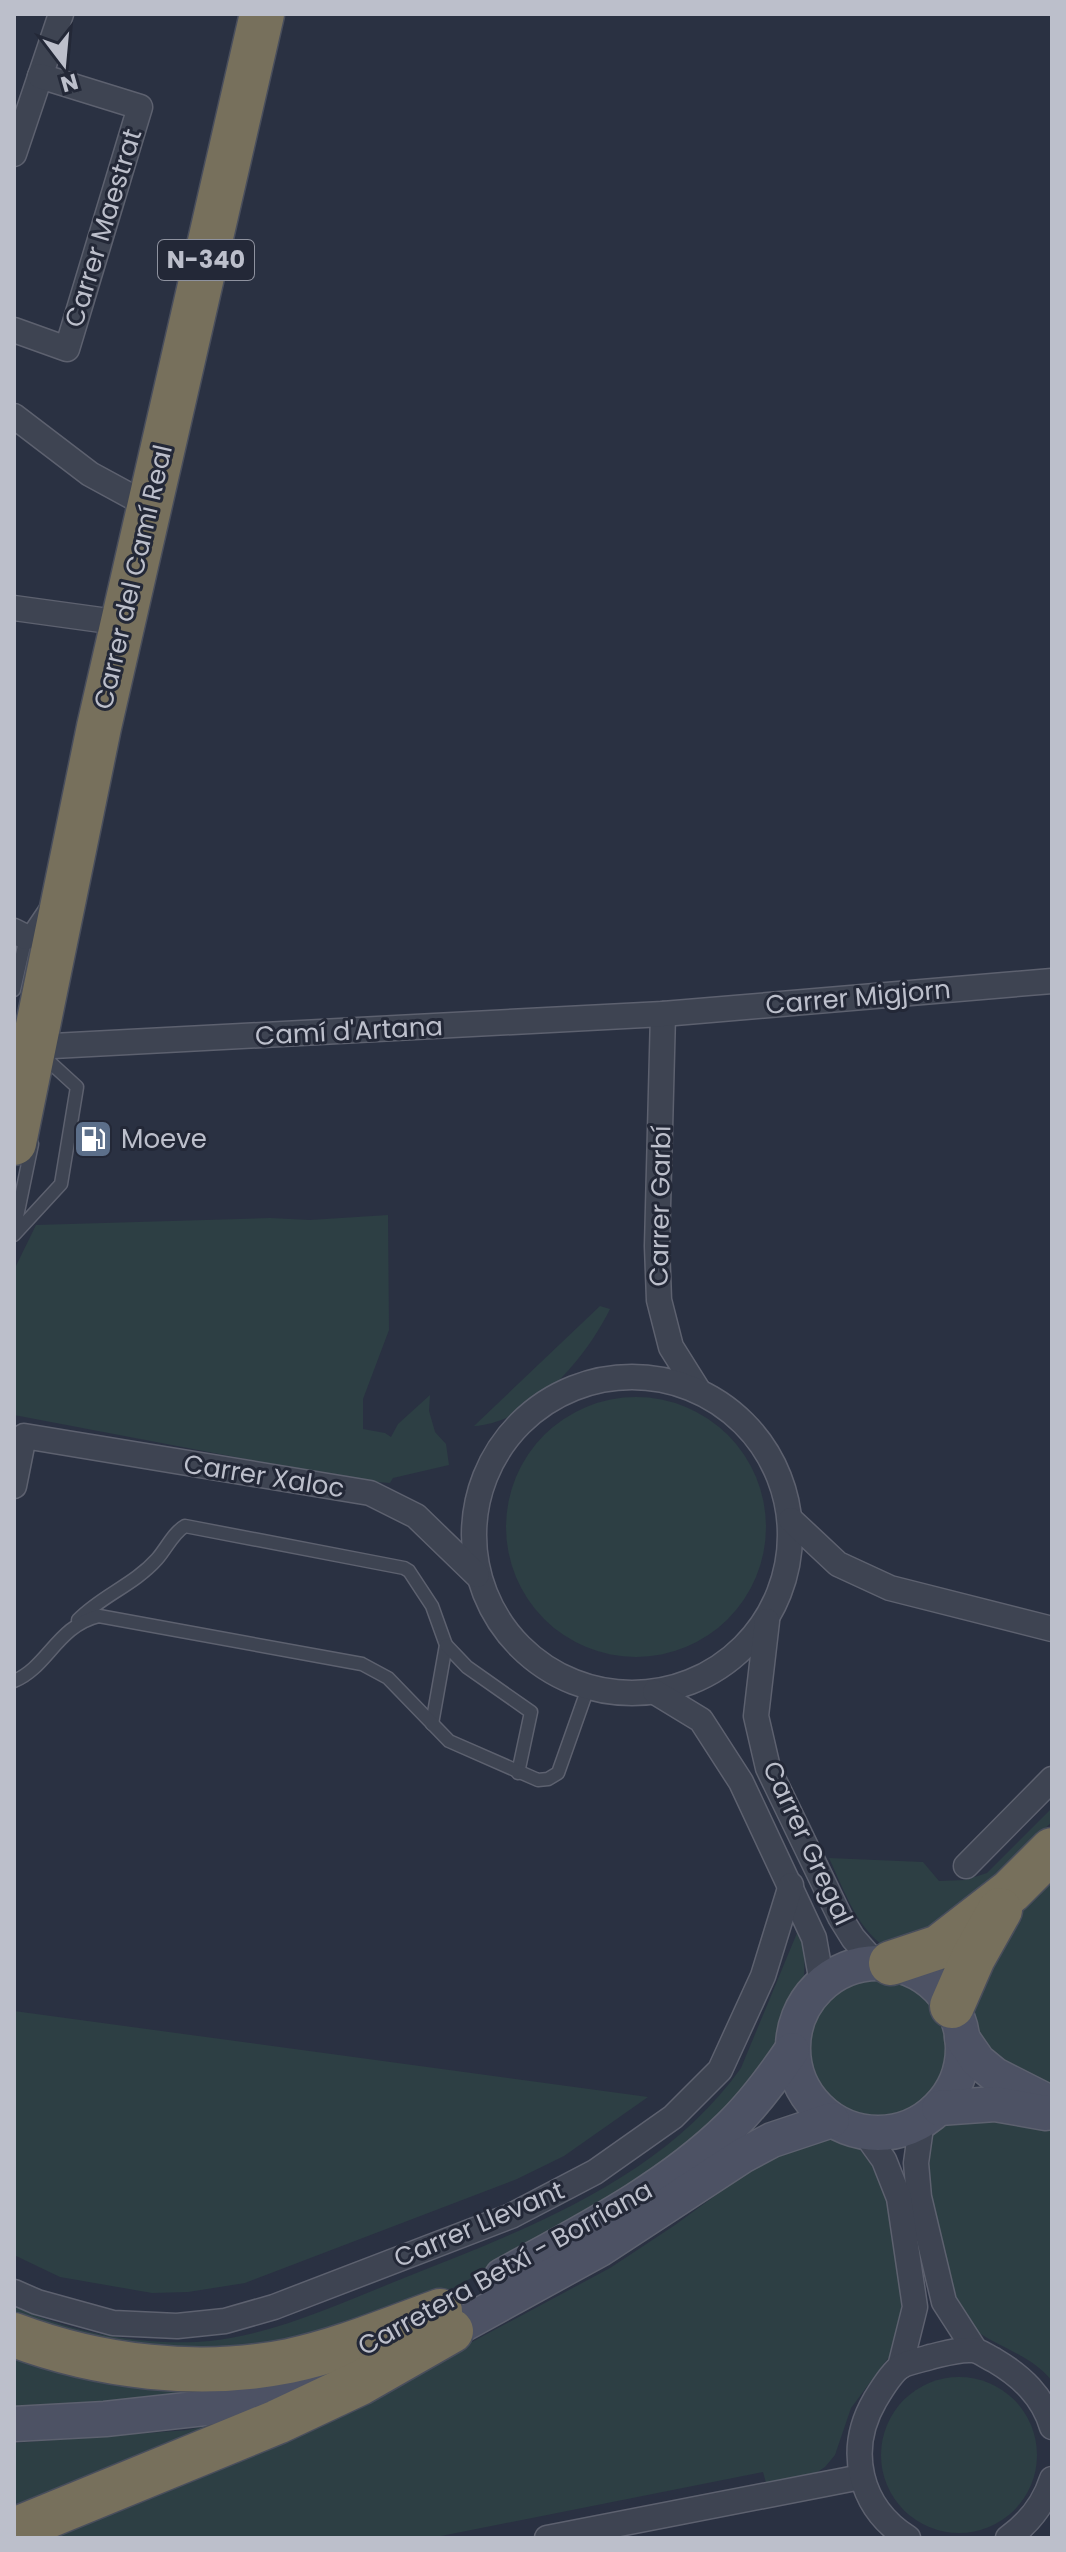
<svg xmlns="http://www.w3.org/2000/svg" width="1066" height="2552" font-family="Poppins,sans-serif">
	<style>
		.green { fill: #2d3f44 }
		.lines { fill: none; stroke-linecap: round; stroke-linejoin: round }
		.lane-casing { stroke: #5d616f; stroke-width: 15 }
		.street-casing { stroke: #5d616f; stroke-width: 27 }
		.secondary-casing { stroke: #5d616f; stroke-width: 37 }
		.highway-casing { stroke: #494e5c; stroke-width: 47 }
		.lane { stroke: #3e4452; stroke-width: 12 }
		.street { stroke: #3e4452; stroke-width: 24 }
		.secondary { stroke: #4d5264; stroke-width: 34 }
		.highway { stroke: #77705c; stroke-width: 44 }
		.labels { text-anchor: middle; stroke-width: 6; stroke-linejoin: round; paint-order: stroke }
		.shield { fill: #232837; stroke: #8e929f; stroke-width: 2 }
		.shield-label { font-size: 24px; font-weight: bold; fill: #bcbfcb }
		.street-label { font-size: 26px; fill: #bcbfcb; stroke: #232837 }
		.poi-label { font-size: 26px; fill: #bcbfcb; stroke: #232837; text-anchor: start }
	</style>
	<rect width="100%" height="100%" fill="#2a3142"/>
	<g class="green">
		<polygon points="388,1215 389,1330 363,1399 363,1429 385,1433 391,1437 398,1424 430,1395 429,1411 435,1432 446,1444 449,1465 393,1478 390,1483 362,1481 14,1415 14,1270 36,1225 270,1218 310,1220"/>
		<path d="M 600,1306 L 610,1309 C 586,1358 532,1422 474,1426 Z"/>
		<circle cx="636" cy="1527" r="130"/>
		<path d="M 1052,1808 L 1052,1822 L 932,1932 L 892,1951 C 858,1933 845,1892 829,1858 L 923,1862 L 939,1881 L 965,1880 L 987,1873 Z"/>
		<polygon points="1052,1874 1052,2097 998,2070 975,2034 971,2007 1005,1923"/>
		<path d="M 797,1933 L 805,1950 L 804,1977 L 787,2011 L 774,2053 L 744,2098 L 618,2198 L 442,2294 L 389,2319 L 203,2359 L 14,2323 L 14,2306 C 68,2333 150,2347 210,2341 C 273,2334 335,2306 394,2282 C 519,2232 660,2182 741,2068 Z"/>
		<circle cx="878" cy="2045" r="73"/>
		<polygon points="14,2011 648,2097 564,2156 517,2179 245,2283 188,2292 152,2293 60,2277 14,2255"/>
		<path d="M 958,2114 L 1052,2121 L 1052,2381 C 1026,2349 988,2347 960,2317 C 947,2268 914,2184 929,2136 C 933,2123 947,2119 958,2114 Z"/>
		<polygon points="841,2137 860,2146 887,2182 908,2291 892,2353 851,2408 835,2455 825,2467 805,2480 768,2490 763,2472 431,2538 19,2538 444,2357 610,2268 675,2225 768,2157 820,2138"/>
		<polygon points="14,2345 207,2391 171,2399 14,2411"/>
		<circle cx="959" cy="2455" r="78"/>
		<polygon points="283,2407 14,2525 14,2443 188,2430"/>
	</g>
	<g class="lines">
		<defs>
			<g id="lane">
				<polyline points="14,990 26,937 45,909"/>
				<polyline points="14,1231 32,1144"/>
				<polyline points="14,1235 61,1184 77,1087 42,1055"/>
				<path d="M 78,1620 C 101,1596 134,1585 157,1559 C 166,1549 173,1533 185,1526 L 404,1568 L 409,1571 L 432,1606 L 446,1645 L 432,1724"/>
				<polyline points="446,1645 467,1667 531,1712 518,1773"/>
				<path d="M 14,1681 C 48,1667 57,1626 99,1616 L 362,1664 L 388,1678 L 449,1741 L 538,1780 L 548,1779 L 558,1773 L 588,1688"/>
			</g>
			<g id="street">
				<polyline points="14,154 61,14"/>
				<polyline points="14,330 67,349 140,107 40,76"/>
				<polyline points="14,416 90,474 149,506"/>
				<polyline points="14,608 123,623"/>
				<polyline points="14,931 26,937"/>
				<polyline points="663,1014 657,1246 659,1300 671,1347 698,1390"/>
				<polyline points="34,1047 663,1014 1052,981"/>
				<circle cx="632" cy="1535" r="158"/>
				<polyline points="14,1486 24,1436 370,1493 416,1516 477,1575"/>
				<polyline points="791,1520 838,1564 890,1588 1052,1629"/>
				<polyline points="767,1621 756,1716 768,1768 840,1917 853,1938 875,1963"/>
				<polyline points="655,1692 701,1720 741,1782 814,1938 822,1983"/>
				<polyline points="966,1866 1052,1779"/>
				<polyline points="922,2120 916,2163 919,2197 944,2302 975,2350"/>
				<polyline points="864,2132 884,2160 899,2198 915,2307 900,2367"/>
				<polyline points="14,2292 37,2302 113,2323 177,2326 225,2321 274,2307 511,2216 595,2172 673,2117 720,2070 763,1976 791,1885"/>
				<polyline points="547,2538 861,2477"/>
				<path d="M 908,2538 C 859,2507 846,2450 875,2400 C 881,2390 891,2373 901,2366 C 908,2362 921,2360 930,2357 C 943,2354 958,2349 972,2350 C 979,2350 987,2357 994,2360 C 1021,2376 1043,2396 1052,2427"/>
				<path d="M 1008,2538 C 1029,2523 1044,2504 1052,2479"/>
			</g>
			<g id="secondary">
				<circle cx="878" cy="2048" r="85"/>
				<polyline points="962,2038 978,2061 995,2075 1052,2104"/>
				<polyline points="939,2108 995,2104 1046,2113"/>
				<path d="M 502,2276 C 580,2233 666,2190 730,2127 C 754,2104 773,2078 792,2050"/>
				<polyline points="430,2339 451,2331 600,2249 742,2156 772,2140 832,2120"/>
				<polyline points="14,2424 105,2419 214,2407 296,2388 340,2374"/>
			</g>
			<g id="highway">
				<polyline points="14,1143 99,727 262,14"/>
				<polyline points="891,1963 939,1947 1011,1891 1052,1850"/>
				<polyline points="952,2006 973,1958 1000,1910"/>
				<path d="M 14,2335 C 99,2367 199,2379 289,2361 C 341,2350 390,2329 440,2311"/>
				<polyline points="14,2530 277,2422 360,2383 451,2331"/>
			</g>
		</defs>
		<use href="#lane" class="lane-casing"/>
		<use href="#street" class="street-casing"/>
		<use href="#secondary" class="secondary-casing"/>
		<use href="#highway" class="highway-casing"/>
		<use href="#lane" class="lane"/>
		<use href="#street" class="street"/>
		<use href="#secondary" class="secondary"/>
		<use href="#highway" class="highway"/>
	</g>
	<defs>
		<symbol id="fuel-square" viewBox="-11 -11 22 22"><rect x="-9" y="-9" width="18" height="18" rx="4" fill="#5c6f8a" stroke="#232837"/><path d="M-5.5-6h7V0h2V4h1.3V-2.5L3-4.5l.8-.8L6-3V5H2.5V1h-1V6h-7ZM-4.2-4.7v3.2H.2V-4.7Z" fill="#fff"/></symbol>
	</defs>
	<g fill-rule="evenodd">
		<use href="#fuel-square" x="71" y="1117" width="44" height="44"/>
	</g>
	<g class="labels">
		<rect class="shield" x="158" y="240" width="96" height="40" rx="6"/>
		<g class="shield-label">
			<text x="206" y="268">N-340</text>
		</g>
		<g class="street-label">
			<text transform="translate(103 228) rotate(-73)" y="9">Carrer Maestrat</text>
			<text transform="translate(133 577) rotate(-77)" y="9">Carrer del Camí Real</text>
			<text transform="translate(858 997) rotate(-5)" y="9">Carrer Migjorn</text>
			<text transform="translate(349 1031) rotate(-3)" y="9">Camí d'Artana</text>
			<text transform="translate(660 1206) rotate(-89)" y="9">Carrer Garbí</text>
			<text transform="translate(264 1476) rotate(9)" y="9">Carrer Xaloc</text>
			<text transform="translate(808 1843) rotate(65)" y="9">Carrer Gregal</text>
			<text transform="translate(479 2224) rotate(-23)" y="9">Carrer Llevant</text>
			<text transform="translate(505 2268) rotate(-29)" y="9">Carretera Betxí - Borriana</text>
		</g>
		<g class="poi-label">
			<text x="121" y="1148">Moeve</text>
		</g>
	</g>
	<rect width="1066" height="2552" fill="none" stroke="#bcbfcb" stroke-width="32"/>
	<g transform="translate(64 64) rotate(164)" stroke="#232837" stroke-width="6" paint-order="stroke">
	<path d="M0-6L14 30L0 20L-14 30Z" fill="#bcbfcb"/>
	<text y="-12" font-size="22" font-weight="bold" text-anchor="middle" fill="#bcbfcb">N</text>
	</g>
</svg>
